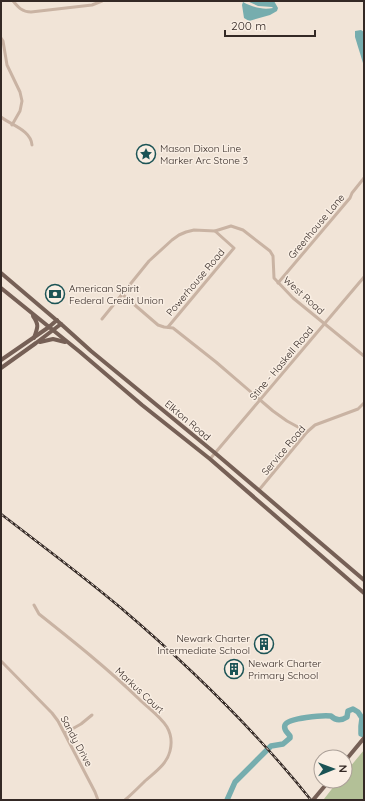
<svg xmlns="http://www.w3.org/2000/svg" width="365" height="801" font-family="Quicksand,sans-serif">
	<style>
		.green { fill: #b3c097 }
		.water { fill: #76adae }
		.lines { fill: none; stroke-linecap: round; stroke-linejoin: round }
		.river { stroke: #76adae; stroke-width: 5.5 }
		.minor { stroke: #c9b3a3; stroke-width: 3 }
		.major { stroke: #766056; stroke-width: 4 }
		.rail-casing { stroke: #342925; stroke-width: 2.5 }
		.rail { stroke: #f9eee3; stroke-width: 1; stroke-dasharray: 3; stroke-linecap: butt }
		.labels { text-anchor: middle; stroke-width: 3; stroke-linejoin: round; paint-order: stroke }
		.poi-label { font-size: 10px; fill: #342925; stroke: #f9eee3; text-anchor: start }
		.street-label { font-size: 10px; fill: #342925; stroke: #f9eee3 }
	</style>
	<rect width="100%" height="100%" fill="#f1e4d7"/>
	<polygon class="green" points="364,750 364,800 324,800 324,799 338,781 345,781 345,773"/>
	<g class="water">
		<path d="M 247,1 L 274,1 L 278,8 L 277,11 L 270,15 L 249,21 L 244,18 L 242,5 L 243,2 C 252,7 262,10 273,8 L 272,7 L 258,6 Z"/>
		<polygon points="361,30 364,32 364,64 363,63 355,37 355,31"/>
	</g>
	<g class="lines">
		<path class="river" d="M 227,800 L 235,782 L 271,746 L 283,744 L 290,738 L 290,736 C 288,733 283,730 285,725 C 288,718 323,715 331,716 C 336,721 341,721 347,717 L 348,711 L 353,709 L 358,712 L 362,718 L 361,726 L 361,734 L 364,735"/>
		<g class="minor">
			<path d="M 13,1 C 18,7 22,12 31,12 L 92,5 L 102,1"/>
			<polyline points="1,38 3,41 7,65 20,92 22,101 20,111 12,125"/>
			<path d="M 1,117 C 11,125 31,130 32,145"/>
			<polyline points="278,283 350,198 352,193 364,178"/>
			<polyline points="122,294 158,325 164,327 173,328 216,362 273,411 287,421 307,432"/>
			<polyline points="102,319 149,261 172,240 179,235 186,232 194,230 215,231 231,226 243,230 270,251 273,256 274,278 293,298 364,356"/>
			<polyline points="168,327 234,248 215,231"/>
			<polyline points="210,459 364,277"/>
			<polyline points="259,490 307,432 315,425 358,409 364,403"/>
			<path d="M 34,605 L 39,614 C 73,641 107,668 139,699 C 148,708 160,716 167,727 C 171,734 172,743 170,751 C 167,764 155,772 145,781 C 139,787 132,794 125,800"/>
			<polyline points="1,661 52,713 58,721 95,792 98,800"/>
			<polyline points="65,733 81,724 92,715"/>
		</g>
		<g class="major">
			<polyline points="1,273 61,324 91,351 215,453 364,580"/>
			<polyline points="1,288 80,352 142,405 210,459 364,593"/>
			<path d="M 33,316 C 40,326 37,328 34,338"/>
			<polyline points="40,342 53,339 65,342"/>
			<polyline points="1,360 49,327 57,320"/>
			<polyline points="1,368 36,343 61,324"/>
			<polyline points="345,761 364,738"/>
			<polyline points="313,800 329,781"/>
		</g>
		<defs>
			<path id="rail" d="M 1,514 C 41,545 82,575 121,608 C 189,666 255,730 311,800"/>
		</defs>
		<use href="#rail" class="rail-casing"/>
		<use href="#rail" class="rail"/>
	</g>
	<defs>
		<symbol id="sight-ring" viewBox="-11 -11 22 22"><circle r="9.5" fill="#f9eee3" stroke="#1b5355" stroke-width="1.5"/><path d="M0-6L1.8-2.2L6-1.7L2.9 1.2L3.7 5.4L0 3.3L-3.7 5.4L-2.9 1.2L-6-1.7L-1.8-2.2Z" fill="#1b5355"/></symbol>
		<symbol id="bank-ring" viewBox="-11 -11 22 22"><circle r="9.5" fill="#f9eee3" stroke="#1b5355" stroke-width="1.5"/><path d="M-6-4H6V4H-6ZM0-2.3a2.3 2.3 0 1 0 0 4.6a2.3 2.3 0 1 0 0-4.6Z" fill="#1b5355"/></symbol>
		<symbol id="building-ring" viewBox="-11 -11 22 22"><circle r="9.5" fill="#f9eee3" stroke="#1b5355" stroke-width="1.5"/><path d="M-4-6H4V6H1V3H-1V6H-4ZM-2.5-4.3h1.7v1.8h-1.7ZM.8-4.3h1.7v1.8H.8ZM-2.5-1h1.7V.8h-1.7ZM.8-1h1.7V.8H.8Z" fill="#1b5355"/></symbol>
	</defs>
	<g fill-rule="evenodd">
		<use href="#sight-ring" x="135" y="143" width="22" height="22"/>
		<use href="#bank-ring" x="44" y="283" width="22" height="22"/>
		<use href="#building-ring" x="253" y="633" width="22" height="22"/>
		<use href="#building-ring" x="223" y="658" width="22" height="22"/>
	</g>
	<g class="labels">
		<g class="poi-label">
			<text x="160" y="152">Mason Dixon Line<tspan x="160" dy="12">Marker Arc Stone 3</tspan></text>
			<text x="69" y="292">American Spirit<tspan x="69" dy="12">Federal Credit Union</tspan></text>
			<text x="250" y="642" text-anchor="end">Newark Charter<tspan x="250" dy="12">Intermediate School</tspan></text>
			<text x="248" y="667">Newark Charter<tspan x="248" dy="12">Primary School</tspan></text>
		</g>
		<g class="street-label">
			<text transform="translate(316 226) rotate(-50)" y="4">Greenhouse Lane</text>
			<text transform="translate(195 282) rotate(-50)" y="4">Powerhouse Road</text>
			<text transform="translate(304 295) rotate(42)" y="4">West Road</text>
			<text transform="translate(281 363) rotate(-50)" y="4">Stine - Haskell Road</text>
			<text transform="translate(188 420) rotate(40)" y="4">Elkton Road</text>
			<text transform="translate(283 450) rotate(-50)" y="4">Service Road</text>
			<text transform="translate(140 690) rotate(43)" y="4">Markus Court</text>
			<text transform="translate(77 741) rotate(62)" y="4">Sandy Drive</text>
		</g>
	</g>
	<rect width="365" height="801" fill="none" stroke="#342925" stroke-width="4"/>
	<g transform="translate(333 769) rotate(89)"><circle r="19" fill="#f9eee3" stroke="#aa9f97"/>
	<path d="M0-3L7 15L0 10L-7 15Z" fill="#1b5355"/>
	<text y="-6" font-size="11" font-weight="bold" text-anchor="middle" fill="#342925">N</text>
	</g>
	<path d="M225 30v6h90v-6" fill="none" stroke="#342925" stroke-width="2"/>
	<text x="231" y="30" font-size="12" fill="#342925" stroke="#f9eee3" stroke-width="3" paint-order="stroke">200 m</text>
</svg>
